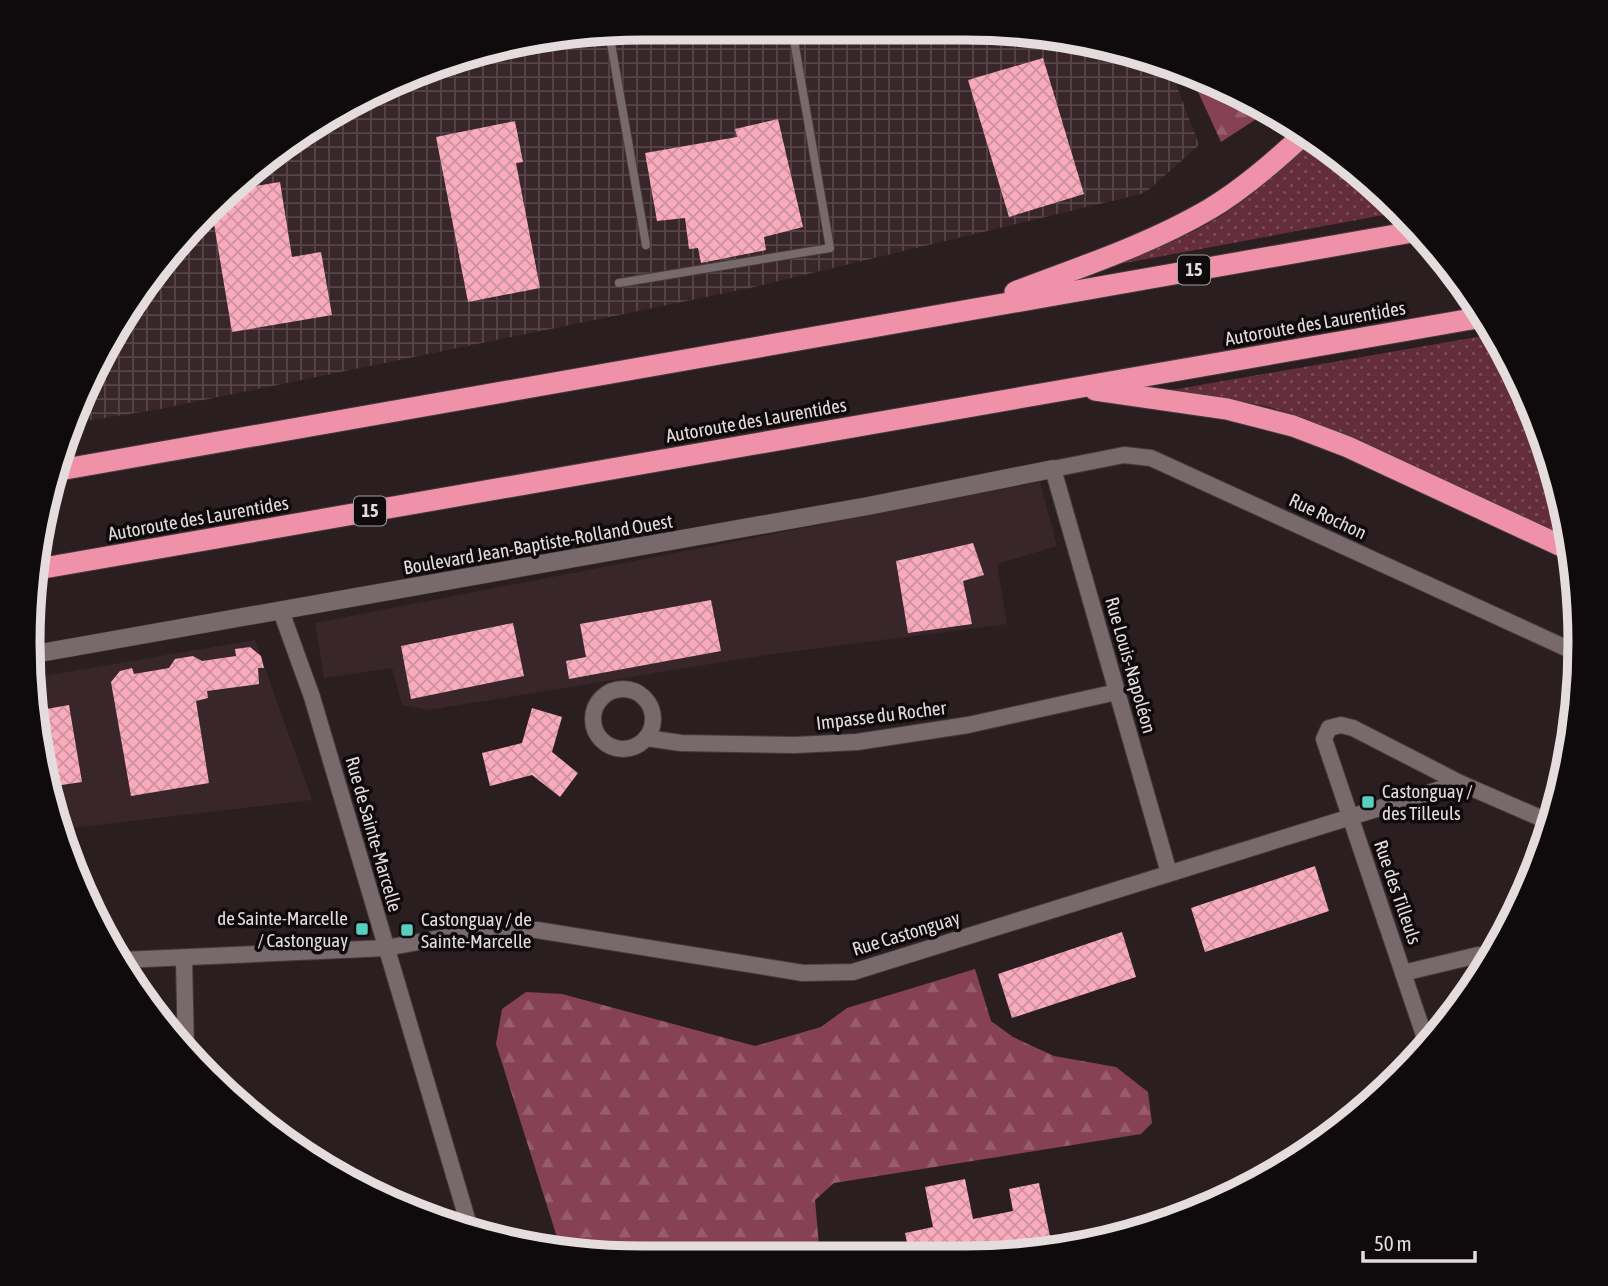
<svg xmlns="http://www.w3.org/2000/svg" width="1608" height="1286" font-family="'Asap Condensed',sans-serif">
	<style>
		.built { fill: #39262a }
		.industrial { fill: url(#industrial-grid) }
		.green { fill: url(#green-dots) }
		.forest { fill: url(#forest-firs) }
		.building { fill: url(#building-cross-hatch) }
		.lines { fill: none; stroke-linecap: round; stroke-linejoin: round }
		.service-casing { stroke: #453b3d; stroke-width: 10 }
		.minor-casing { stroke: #453b3d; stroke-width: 18 }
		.tertiary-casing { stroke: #453b3d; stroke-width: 19 }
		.motorway-casing { stroke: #453b3d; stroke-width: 23 }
		.service { stroke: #78696c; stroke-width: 8 }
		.minor { stroke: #78696c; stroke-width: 16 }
		.tertiary { stroke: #78696c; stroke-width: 18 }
		.motorway { stroke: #ef92a9; stroke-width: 21 }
		.poi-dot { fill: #58cebf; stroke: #0f0a0b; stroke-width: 2.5 }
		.labels { text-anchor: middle; stroke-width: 7; stroke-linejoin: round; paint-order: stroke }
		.shield { fill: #0f0a0b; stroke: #a59d9e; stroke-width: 2 }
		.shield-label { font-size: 18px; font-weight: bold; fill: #e5dcdd }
		.street-label { font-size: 19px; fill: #e5dcdd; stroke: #0f0a0b }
		.poi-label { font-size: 19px; fill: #e5dcdd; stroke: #0f0a0b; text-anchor: start }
		.rim { fill: none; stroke: #e5dcdd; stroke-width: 9 }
	</style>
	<defs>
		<pattern id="industrial-grid" width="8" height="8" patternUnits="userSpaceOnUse" patternTransform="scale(1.75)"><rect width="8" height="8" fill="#39262a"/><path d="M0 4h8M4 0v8" fill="none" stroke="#564548"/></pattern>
		<pattern id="green-dots" width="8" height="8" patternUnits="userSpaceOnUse" patternTransform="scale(1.75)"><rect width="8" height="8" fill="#642d3c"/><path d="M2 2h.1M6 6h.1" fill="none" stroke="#7a4b58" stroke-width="1.8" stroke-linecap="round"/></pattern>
		<pattern id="forest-firs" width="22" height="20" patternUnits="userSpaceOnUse" patternTransform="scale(1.75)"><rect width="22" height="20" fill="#864254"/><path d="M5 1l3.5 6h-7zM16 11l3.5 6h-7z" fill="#975d6c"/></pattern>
		<pattern id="building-cross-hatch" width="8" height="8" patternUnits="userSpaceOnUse" patternTransform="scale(1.75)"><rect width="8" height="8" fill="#f9abbd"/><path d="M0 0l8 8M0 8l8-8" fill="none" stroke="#cc919e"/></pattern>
	</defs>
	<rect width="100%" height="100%" fill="#2b1e21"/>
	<g class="built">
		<polygon points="1040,482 1057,546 997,564 1007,624 772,654 429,710 402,705 392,668 324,678 315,623"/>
		<polygon points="255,640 312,800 62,829 40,763 32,678"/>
	</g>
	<polygon class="industrial" points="643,28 1006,29 1170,68 1199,145 1145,193 750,288 160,409 74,423 111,335 208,208 336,110 484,49"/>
	<g class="green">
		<path d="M 1309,142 L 1371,181 L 1400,212 L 1098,268 C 1145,254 1191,237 1231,209 C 1259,191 1285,166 1309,142 Z"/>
		<polygon points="1494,334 1516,371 1559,483 1568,539 1360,440 1298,416 1265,406 1230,399 1166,391"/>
	</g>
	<g class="forest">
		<polygon points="1189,72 1200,75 1264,114 1221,142"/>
		<polygon points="975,969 991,1021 1013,1037 1054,1056 1116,1067 1148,1092 1152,1123 1141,1134 834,1183 815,1200 820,1257 603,1257 561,1250 496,1044 502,1009 526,992 562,994 755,1046 821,1027 847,1008"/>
	</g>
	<g class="building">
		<polygon points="1043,58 1084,194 1009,217 968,80"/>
		<polygon points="778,119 803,227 764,237 766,250 701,263 698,248 689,249 685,218 657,221 645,153 737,137 735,129"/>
		<polygon points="515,121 523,162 516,163 540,288 468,302 436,137"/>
		<polygon points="280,182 292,257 321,252 332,315 232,332 211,206 232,190"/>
		<polygon points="973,543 984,575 963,581 972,624 908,633 896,561"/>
		<polygon points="711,600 721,651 569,679 566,661 586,657 580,624"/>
		<polygon points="513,623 524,676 411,699 401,646"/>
		<polygon points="250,647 261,656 264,668 258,668 259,684 207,691 208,698 196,701 209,783 131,796 111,682 120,671 132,668 134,674 169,668 175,659 193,656 202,661 236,656 235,649"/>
		<polygon points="69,705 82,782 48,787 40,763 35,711"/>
		<polygon points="532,708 562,717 552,752 578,773 560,797 532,775 490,786 482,753 522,743"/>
		<polygon points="1315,866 1329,911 1205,952 1191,908"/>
		<polygon points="1122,932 1136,977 1012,1018 998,974"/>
		<polygon points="965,1179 973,1219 1013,1211 1009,1189 1039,1183 1051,1241 975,1257 910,1257 905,1233 933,1227 925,1187"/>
	</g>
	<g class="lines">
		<defs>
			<g id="service">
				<polyline points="609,32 646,245"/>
				<polyline points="619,283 830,248 792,29"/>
			</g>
			<g id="minor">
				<polyline points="281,611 312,697 471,1232"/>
				<circle cx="623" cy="719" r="30"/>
				<polyline points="646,738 681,743 795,745 857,742 968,725 1117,692"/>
				<polyline points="1169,873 1053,469 1124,455 1151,458 1577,653"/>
				<polyline points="184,959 186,1053"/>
				<polyline points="122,960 386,948 494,928 537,930 803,973 853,972 1460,783 1552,823"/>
				<polyline points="1403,973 1478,955"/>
				<polyline points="1428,1047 1324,739 1329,728 1341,725 1353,728 1460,783"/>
				<polyline points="215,1080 235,1095 242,1106"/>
			</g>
			<polyline id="tertiary" points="29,655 868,506 1053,469"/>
			<g id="motorway">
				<path d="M 1015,292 C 1080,267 1148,245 1208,210 C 1242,190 1272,164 1301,137"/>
				<polyline points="1095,390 1227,409 1293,426 1348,447 1570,550"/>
				<polyline points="54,471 1418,231"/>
				<polyline points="38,569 1483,317"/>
			</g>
		</defs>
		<use href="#service" class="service-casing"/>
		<use href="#minor" class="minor-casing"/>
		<use href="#tertiary" class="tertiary-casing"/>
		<use href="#motorway" class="motorway-casing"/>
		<use href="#service" class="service"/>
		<use href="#minor" class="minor"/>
		<use href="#tertiary" class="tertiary"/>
		<use href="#motorway" class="motorway"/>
	</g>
	<g class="poi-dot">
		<rect x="1361" y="795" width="14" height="14" rx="3.5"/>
		<rect x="355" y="922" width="14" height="14" rx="3.5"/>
		<rect x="400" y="923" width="14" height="14" rx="3.5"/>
	</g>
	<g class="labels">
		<g class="shield">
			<rect x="1178" y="255.5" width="32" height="29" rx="5"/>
			<rect x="354" y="496.5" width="32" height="29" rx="5"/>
		</g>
		<g class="shield-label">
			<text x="1194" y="276">15</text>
			<text x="370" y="517">15</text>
		</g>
		<g class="street-label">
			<text transform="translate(1315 323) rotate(-10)" y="7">Autoroute des Laurentides</text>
			<text transform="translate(756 420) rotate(-10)" y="7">Autoroute des Laurentides</text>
			<text transform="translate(1328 516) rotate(25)" y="7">Rue Rochon</text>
			<text transform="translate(198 518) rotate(-10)" y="7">Autoroute des Laurentides</text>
			<text transform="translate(538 544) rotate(-10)" y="7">Boulevard Jean-Baptiste-Rolland Ouest</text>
			<text transform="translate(1131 665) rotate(74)" y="7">Rue Louis-Napoléon</text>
			<text transform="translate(881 715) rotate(-7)" y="7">Impasse du Rocher</text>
			<text transform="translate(374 834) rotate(74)" y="7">Rue de Sainte-Marcelle</text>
			<text transform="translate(1398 892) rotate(71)" y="7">Rue des Tilleuls</text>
			<text transform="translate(906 933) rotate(-17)" y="7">Rue Castonguay</text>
		</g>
		<g class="poi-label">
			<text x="1382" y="798">Castonguay /<tspan x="1382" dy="22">des Tilleuls</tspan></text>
			<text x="348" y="925" text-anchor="end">de Sainte-Marcelle<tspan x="348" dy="22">/ Castonguay</tspan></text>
			<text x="421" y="926">Castonguay / de<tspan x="421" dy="22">Sainte-Marcelle</tspan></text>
		</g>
	</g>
	<path d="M0 0H1608V1286H0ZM643 40H965A603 603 0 0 1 1568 643V643A603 603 0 0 1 965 1246H643A603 603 0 0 1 40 643V643A603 603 0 0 1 643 40Z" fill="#0f0a0b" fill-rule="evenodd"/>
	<path class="rim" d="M643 40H965A603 603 0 0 1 1568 643V643A603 603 0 0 1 965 1246H643A603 603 0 0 1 40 643V643A603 603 0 0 1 643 40Z"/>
	<path d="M1363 1251v10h112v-10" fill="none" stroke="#e5dcdd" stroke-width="3.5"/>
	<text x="1374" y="1251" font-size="21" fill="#e5dcdd" stroke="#0f0a0b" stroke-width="5" paint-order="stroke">50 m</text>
</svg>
